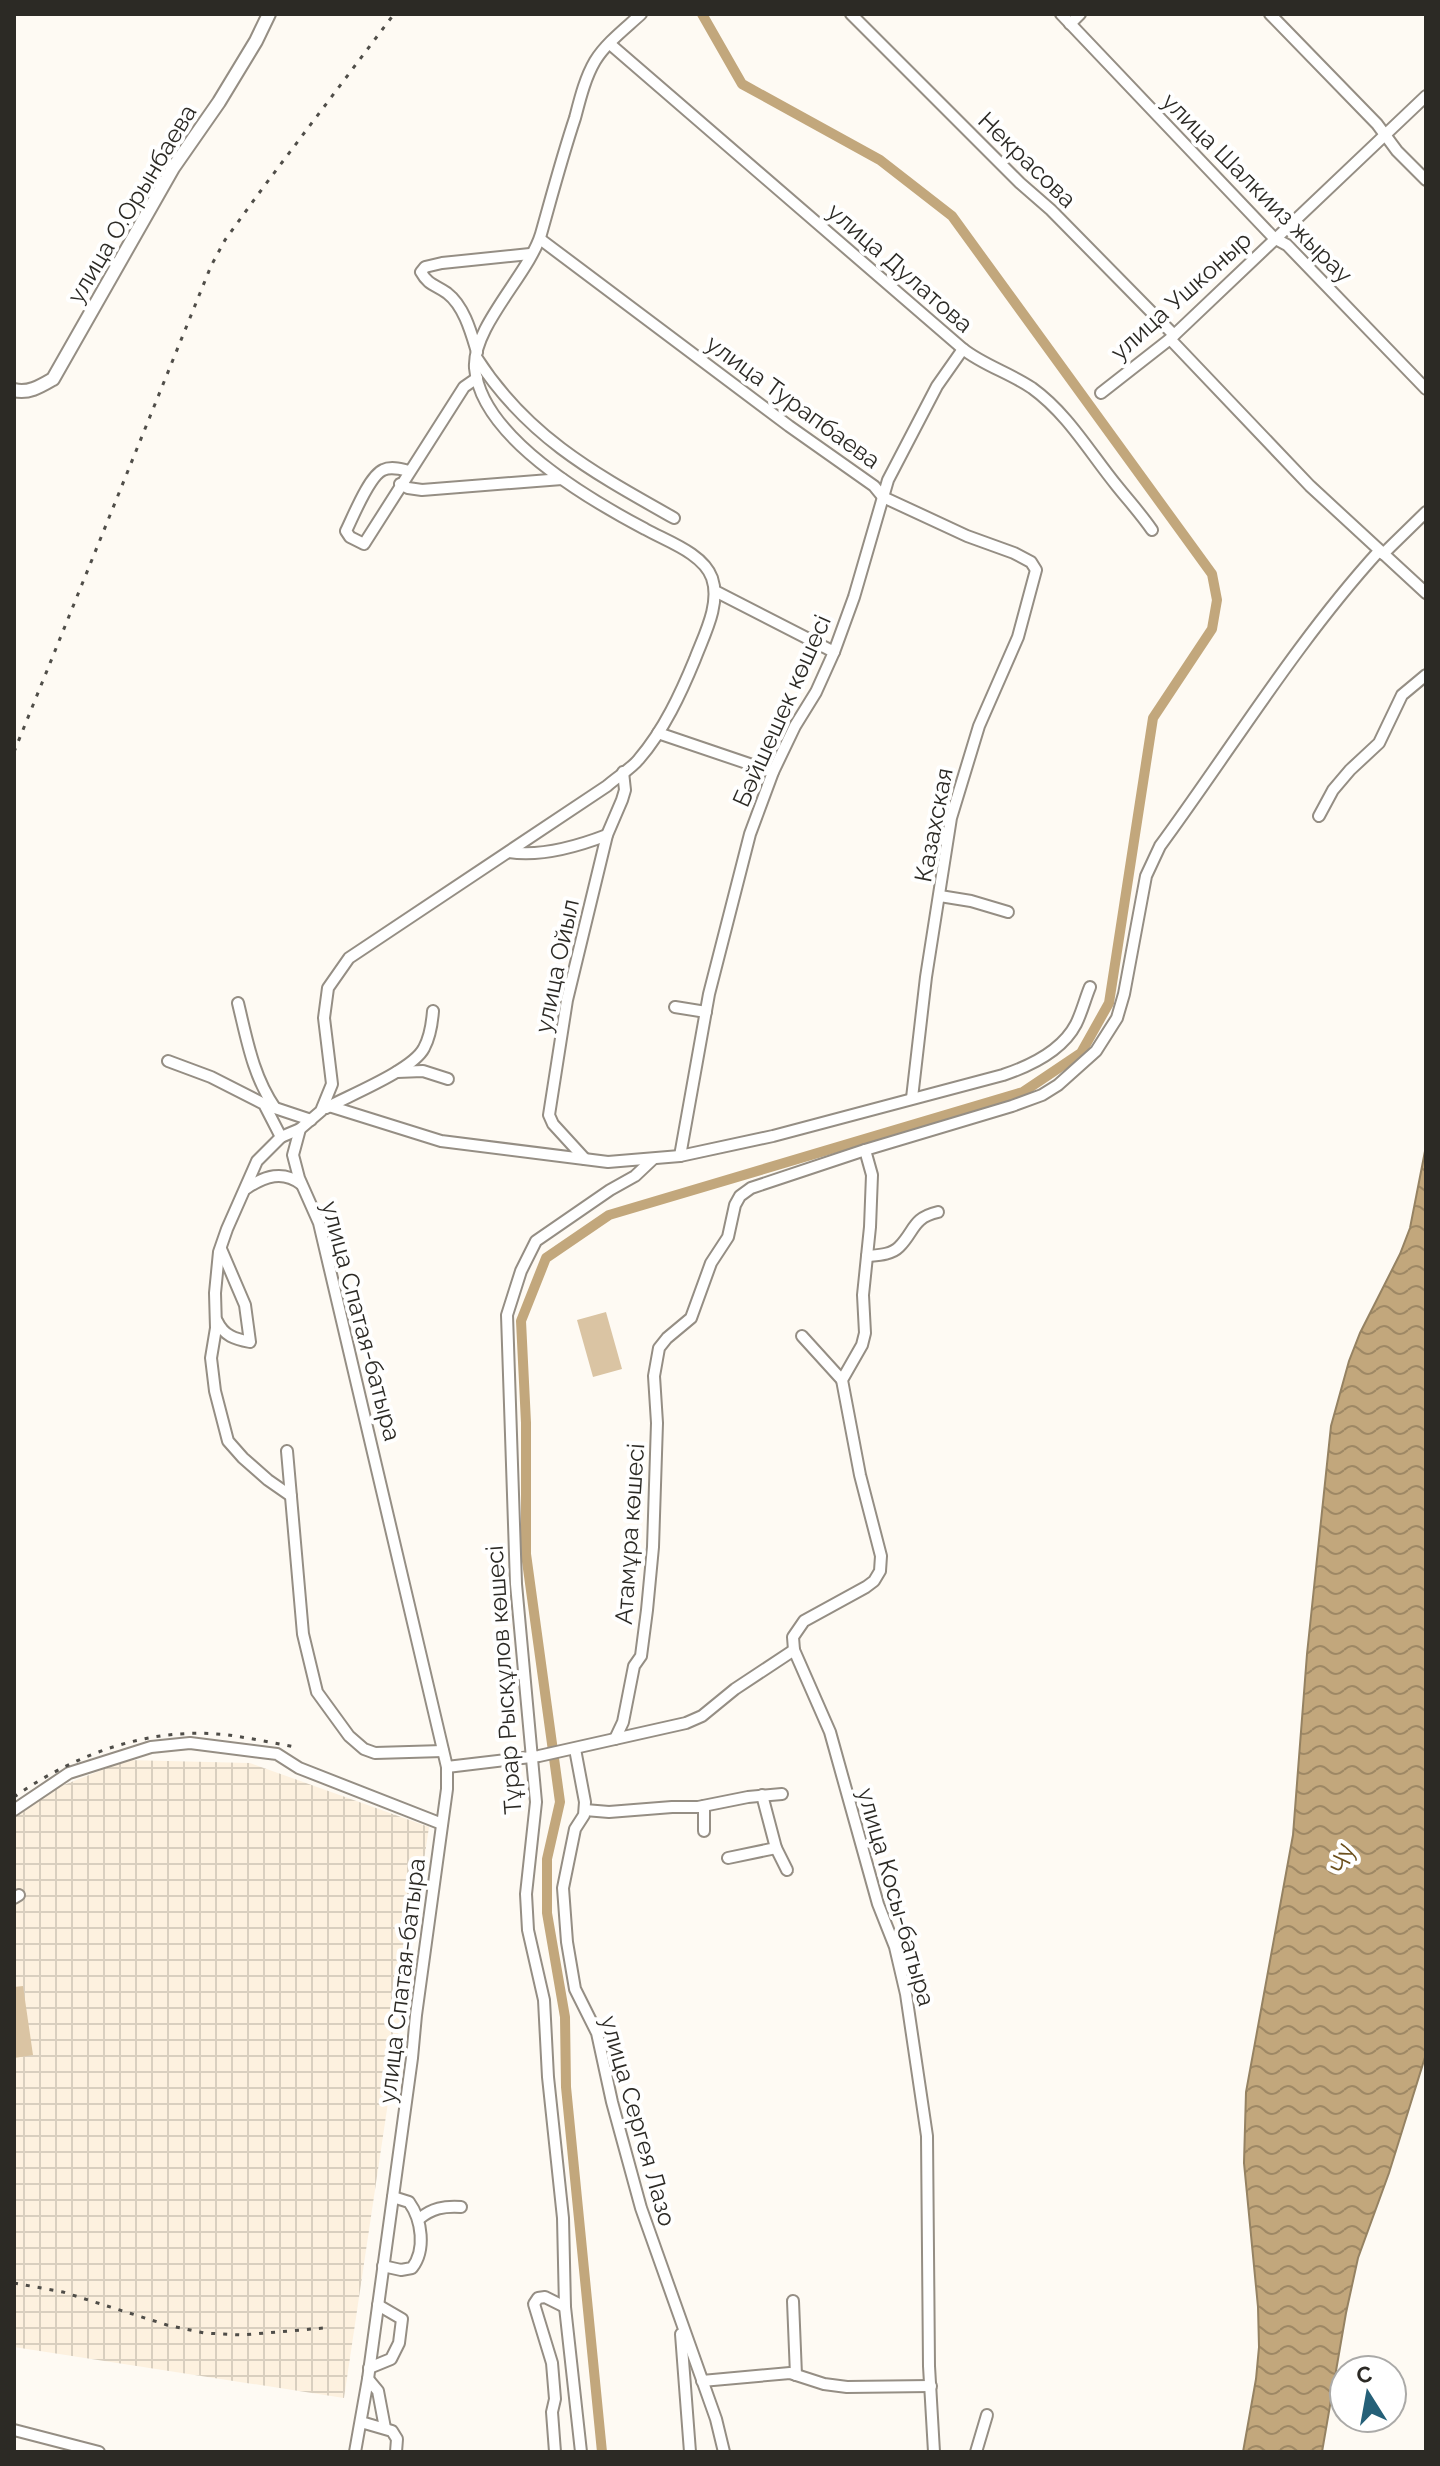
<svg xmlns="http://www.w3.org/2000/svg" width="1440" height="2466" font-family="Raleway,sans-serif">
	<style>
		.industrial { fill: url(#industrial-grid) }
		.pitch { fill: #dac4a3 }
		.water { fill: url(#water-waves); stroke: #958262; stroke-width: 2 }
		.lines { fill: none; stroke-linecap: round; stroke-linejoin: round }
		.canal { stroke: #c2a77c; stroke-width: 10 }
		.minor-casing { stroke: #958e84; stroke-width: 14 }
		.tertiary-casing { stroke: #958e84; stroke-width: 16 }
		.minor { stroke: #fff; stroke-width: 10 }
		.tertiary { stroke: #fff; stroke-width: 12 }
		.rail { stroke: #4f4d48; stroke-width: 3; stroke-dasharray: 4 8; stroke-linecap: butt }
		.labels { text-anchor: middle; stroke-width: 8; stroke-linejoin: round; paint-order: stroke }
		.street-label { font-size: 24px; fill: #2c2a25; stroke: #fff }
		.water-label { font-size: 26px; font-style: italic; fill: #6b4f1c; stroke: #fff }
	</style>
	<defs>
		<pattern id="industrial-grid" width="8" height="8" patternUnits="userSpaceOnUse" patternTransform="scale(2)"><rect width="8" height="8" fill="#fdf1df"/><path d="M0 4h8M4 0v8" fill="none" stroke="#d9cfbf"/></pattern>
		<pattern id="water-waves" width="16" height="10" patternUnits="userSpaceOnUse" patternTransform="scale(2)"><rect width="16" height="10" fill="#c2a77c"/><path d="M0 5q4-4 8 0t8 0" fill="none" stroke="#9e8865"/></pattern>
	</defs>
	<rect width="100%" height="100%" fill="#fefaf3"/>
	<polygon class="industrial" points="127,1760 250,1763 429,1827 344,2398 14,2347 14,1816 46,1792"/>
	<g class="pitch">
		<polygon points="606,1312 622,1369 593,1377 577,1320"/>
		<polygon points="23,1986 33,2055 14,2058 14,1987"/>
	</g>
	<polygon class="water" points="1426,1146 1426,2054 1389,2173 1358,2258 1346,2313 1322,2452 1243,2452 1256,2379 1259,2347 1258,2307 1244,2163 1246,2092 1293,1835 1307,1654 1331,1426 1349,1361 1360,1333 1400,1254 1410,1228"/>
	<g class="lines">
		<polyline class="canal" points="602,2452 566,2087 565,2017 547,1913 547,1859 560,1802 526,1554 526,1423 521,1321 546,1258 609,1215 1023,1092 1081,1053 1109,1003 1153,718 1212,629 1217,600 1212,574 952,216 880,160 742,84 702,14"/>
		<defs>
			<g id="minor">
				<polyline points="851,14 1020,183 1051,210 1174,335"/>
				<polyline points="1061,14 1274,238 1287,245 1426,389"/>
				<polyline points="1270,14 1377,124 1397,151 1426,180"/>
				<polyline points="1070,24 1080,14"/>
				<path d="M 610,44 L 963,349 C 983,365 1010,373 1032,388 C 1068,414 1090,453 1117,486 C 1129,501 1141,514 1152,530"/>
				<polyline points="540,239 789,426 874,486 883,497 967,536 1014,553 1031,562 1036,570 1018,637 979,726 951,818 926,977 912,1098"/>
				<polyline points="1170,339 1310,486 1426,593"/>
				<path d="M 477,352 C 471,332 464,306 447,293 C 436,285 428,285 421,272 L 425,267 L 442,263 L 530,254"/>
				<path d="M 476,357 C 527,437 594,473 674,518"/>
				<polyline points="1101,393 1170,339 1426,96"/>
				<path d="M 409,471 C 401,469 391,466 383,470 C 369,476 353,517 346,531 L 350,537 L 364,544 L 464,387 L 477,378"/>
				<polyline points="400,484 408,488 422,490 562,479"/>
				<polyline points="1383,554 1426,512"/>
				<polyline points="715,591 834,652"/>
				<polyline points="658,733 773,772"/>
				<polyline points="1319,816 1333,790 1350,770 1379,743 1402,695 1426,675"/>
				<path d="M 509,852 C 541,857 576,847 607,835"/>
				<polyline points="940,896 971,901 1008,912"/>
				<path d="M 238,1003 C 247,1040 253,1076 275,1108"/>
				<polyline points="675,1007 706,1012"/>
				<polyline points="168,1061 211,1077 264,1104 281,1137"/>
				<polyline points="397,1072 423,1071 448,1079"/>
				<polyline points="269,1106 311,1120"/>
				<path d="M 329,1106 L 441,1141 L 608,1162 L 680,1156 L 773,1136 L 1003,1075 C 1030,1066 1062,1051 1076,1024 C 1082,1012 1085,999 1090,987"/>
				<path d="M 326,1108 C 350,1095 413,1070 424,1048 C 430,1037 432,1024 433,1011"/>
				<polyline points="680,1156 709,994 750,834 773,772 795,726 816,692 834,652 854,597 888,480 937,386 963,349"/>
				<polyline points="585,1159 553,1124 549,1115 567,1000 607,835 622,800 625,790 623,772"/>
				<path d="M 247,1188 C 265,1176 283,1170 301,1184"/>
				<path d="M 867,1256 C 878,1255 891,1255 899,1247 C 915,1231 912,1218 938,1212"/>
				<path d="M 217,1321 C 224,1336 235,1339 250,1342 L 245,1305 L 221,1249"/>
				<polyline points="802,1336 842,1380"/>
				<polyline points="287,1451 303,1634 317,1692 349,1736 364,1749 375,1753 443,1751"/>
				<polyline points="291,1496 268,1480 243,1458 228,1441 215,1391 211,1358 216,1328 215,1293 219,1252 227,1229 257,1161 281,1137 300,1129"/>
				<polyline points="615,1739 623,1722 634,1666 641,1656 647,1610 653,1547 657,1423 654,1376 659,1348 667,1338 691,1318 711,1263 728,1237 735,1205 740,1196 751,1188 865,1150"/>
				<polyline points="575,1749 585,1802 584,1815 575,1829 563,1888 567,1942 575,1989 597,2033 612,2102 641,2208 716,2419 724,2452"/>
				<polyline points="447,1767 539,1756 686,1723 702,1716 735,1689 794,1650"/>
				<polyline points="704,1806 704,1831"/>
				<polyline points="14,1810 69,1773 151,1747 190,1743 277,1754 299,1768 442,1824"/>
				<polyline points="585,1810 609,1812 672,1807 698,1807 748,1797 782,1794"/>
				<polyline points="776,1848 787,1870"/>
				<polyline points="728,1858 776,1848 762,1795"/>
				<polyline points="14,1898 19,1895"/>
				<path d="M 419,2219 C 432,2208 444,2206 461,2207"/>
				<path d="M 383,2266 L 401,2270 L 412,2268 C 426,2250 422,2220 409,2202 L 393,2197"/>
				<polyline points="793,2301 796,2375"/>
				<polyline points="681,2334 690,2452"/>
				<polyline points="369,2368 391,2359 399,2343 402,2319 378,2305"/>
				<polyline points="368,2379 378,2391 385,2428"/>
				<polyline points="702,2381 790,2373 824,2384 847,2387 931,2386"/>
				<polyline points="361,2422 392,2431 397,2439 396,2452"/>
				<polyline points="14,2430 99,2452"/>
				<path d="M 355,2452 L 368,2379 L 412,2058 L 416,2015 L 447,1789 L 447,1767 L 319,1223 L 299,1178 L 293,1155 L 300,1129 L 321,1111 L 332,1084 L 324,1018 L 328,988 L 349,958 L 607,786 C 617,777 631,769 639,759 C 664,730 681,693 695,659 C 704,635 721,604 712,578 C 703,553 666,541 645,529 C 590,500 481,437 475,368 C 472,327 529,274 541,234 C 552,195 562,157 575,118 C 580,99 585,78 595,61 C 606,43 626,28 641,14"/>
				<polyline points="555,2452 552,2412 555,2399 552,2363 534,2304 538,2298 545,2297 565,2307"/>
				<polyline points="581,2452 565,2307 563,2218 548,2077 544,2000 528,1930 526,1894 536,1802 516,1584 507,1315 521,1271 536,1241 610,1190 635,1176 653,1159"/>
				<path d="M 934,2452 L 929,2366 L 927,2136 L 906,1994 L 895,1947 L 878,1904 L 830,1732 L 794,1650 L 793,1637 L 804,1621 L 866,1587 L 874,1581 L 880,1571 L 881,1556 L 860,1475 L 842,1380 L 862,1345 L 865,1333 L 863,1295 L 870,1227 L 872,1175 L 865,1150 L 1012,1106 L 1042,1095 L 1058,1085 L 1096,1051 L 1117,1018 L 1124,994 L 1146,876 L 1160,846 C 1232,748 1297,641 1379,551"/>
				<polyline points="976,2452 987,2415"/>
			</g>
			<path id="tertiary" d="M 14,390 C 28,394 41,386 53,379 L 173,168 L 219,102 L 256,41 L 269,14"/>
		</defs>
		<use href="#minor" class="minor-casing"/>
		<use href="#tertiary" class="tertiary-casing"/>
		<use href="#minor" class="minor"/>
		<use href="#tertiary" class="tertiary"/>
		<g class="rail">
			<polyline points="14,752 211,266 225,240 262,189 394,14"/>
			<path d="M 14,1797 C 77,1753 151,1726 228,1735 C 250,1738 273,1743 295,1747"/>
			<polyline points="14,2283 63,2292 167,2325 204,2333 242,2335 324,2328"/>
		</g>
	</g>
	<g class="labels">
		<g class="street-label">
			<text transform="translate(1027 160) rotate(44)" y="8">Некрасова</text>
			<text transform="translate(1257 188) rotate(45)" y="8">улица Шалкииз жырау</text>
			<text transform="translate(132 204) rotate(-59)" y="8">улица О.Орынбаева</text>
			<text transform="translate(900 268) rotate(41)" y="8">улица Дулатова</text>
			<text transform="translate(1181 296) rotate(-42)" y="8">улица Ушконыр</text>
			<text transform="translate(793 402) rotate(36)" y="8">улица Турапбаева</text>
			<text transform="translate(782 711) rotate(-66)" y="8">Бәйшешек көшесі</text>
			<text transform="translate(934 825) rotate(-79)" y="8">Казахская</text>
			<text transform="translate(557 966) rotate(-78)" y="8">улица Ойыл</text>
			<text transform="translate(361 1321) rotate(75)" y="8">улица Спатая-батыра</text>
			<text transform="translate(630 1534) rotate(-86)" y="8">Атамұра көшесі</text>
			<text transform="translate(504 1680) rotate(-94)" y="8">Тұрар Рысқұлов көшесі</text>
			<text transform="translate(896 1897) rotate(74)" y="8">улица Косы-батыра</text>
			<text transform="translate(402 1981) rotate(-83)" y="8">улица Спатая-батыра</text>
			<text transform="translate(638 2121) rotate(74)" y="8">улица Сергея Лазо</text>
		</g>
		<g class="water-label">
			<text transform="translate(1342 1859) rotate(-77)" y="9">Чу</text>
		</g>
	</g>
	<rect width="1440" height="2466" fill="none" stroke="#2c2a25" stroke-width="32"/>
	<g transform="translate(1368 2394) rotate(349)"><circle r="38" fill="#ffffff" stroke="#abaaa8" stroke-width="2"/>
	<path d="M0-6L14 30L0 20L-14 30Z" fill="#256078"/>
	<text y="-12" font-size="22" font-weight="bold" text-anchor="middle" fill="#2c2a25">С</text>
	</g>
</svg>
